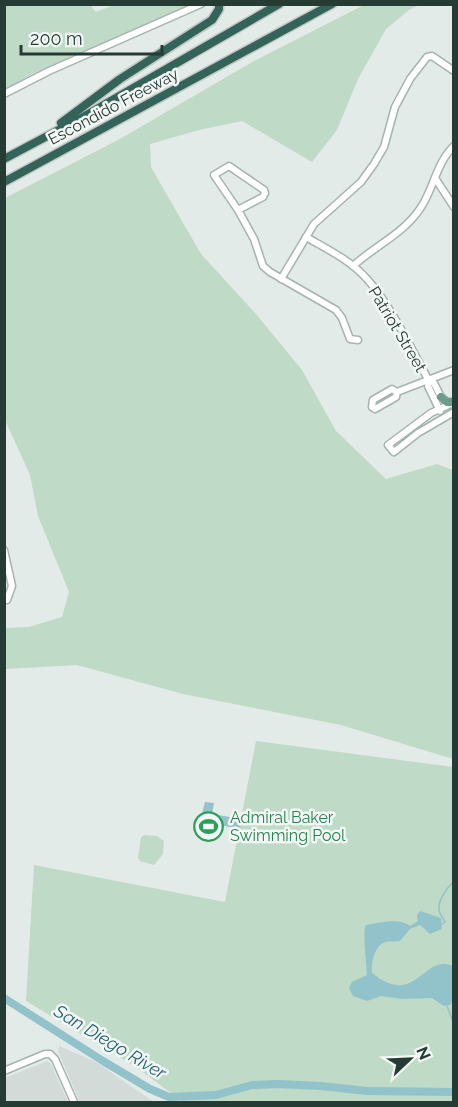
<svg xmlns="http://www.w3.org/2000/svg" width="458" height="1107" font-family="Raleway,sans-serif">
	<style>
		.built { fill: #d2dbd7 }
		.green { fill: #bfdac6 }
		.water { fill: #92c2ca }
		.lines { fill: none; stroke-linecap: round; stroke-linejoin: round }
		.stream { stroke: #92c2ca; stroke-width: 1.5 }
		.river { stroke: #92c2ca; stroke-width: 8 }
		.minor-casing { stroke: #a6b3ae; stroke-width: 9 }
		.major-casing { stroke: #c2c8c6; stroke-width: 10 }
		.highway-casing { stroke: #c2c8c6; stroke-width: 11 }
		.minor { stroke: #fff; stroke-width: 6 }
		.major { stroke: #6d9c8f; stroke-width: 8 }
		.highway { stroke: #346359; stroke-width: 8 }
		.labels { text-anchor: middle; stroke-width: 5; stroke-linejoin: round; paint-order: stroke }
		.street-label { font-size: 16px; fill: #253b34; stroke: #f3f8f6 }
		.leisure-label { font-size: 16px; fill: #27864d; stroke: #f3f8f6; text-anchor: start }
		.water-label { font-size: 18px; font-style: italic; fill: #266570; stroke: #f3f8f6 }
	</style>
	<rect width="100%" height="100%" fill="#e3ebe8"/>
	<g class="built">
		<polygon points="59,1046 96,1062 154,1102 80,1102 58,1051"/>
		<polygon points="47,1061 51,1064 68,1102 5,1102 5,1078"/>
	</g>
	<g class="green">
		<polygon points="5,4 90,5 96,12 114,5 190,5 32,74 5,90"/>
		<polygon points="366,4 419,5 409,10 386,29 358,79 337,130 312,162 242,121 199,130 150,144 151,167 201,254 256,314 302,370 336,431 386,479 437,464 453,470 453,759 341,725 183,694 77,665 5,669 5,628 29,627 62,617 69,592 38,516 30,475 5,420 5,198 118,140 254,61"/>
		<polygon points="256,741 453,767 453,1102 183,1102 136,1067 26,1001 34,865 225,902"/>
		<polygon points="145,835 157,836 164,841 163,854 154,865 140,861 138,858 141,837"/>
	</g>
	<g class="water">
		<polygon points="205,802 214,803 212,814 242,819 240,829 200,821"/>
		<path d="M 420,911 L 441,918 L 442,929 L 430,934 L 420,925 L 410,929 L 400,941 C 395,942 390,941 385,942 C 374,946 371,964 372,973 C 417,1009 422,953 453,966 L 453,1000 L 450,1005 L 444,1006 L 432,998 L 402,999 L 381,996 L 367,1001 L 353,996 L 349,988 L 352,982 L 367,975 C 367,965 362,932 366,925 C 378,923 399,917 410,926 L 418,921 L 417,915 Z"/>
	</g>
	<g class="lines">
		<g class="stream">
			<path d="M 442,924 L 445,922 C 444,919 441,916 440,913 C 435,903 447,888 454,881"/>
			<polyline points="447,1006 454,1024"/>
		</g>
		<polyline class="river" points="4,998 103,1061 150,1089 169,1097 216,1095 252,1085 277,1084 321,1086 367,1091 454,1092"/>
		<defs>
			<g id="minor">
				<polyline points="4,94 49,71 201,4"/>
				<polygon points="229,166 264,190 265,193 263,197 238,210 214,175"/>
				<polyline points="435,178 454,207"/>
				<polyline points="238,210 254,239 263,266 270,272 336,310 342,318 350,339 358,340"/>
				<path d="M 306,237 C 327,249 350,260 367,279 C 390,304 412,350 429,381 L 434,383 L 441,397"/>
				<path d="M 353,266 C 376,245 407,232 423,204 C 434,185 438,161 454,146"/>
				<polyline points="281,279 314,224 361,182 374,164 384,147 395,107 410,79 427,57 432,56 454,71"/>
				<polyline points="429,381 428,386 440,411"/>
				<polyline points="397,392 396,397 375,409 372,407 373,400 392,389 397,392 454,370"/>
				<polyline points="453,403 431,413 388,445 394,452 418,433 454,412"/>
				<polyline points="4,550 12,586 7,600"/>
				<polyline points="4,1071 45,1054 50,1054 55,1059 74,1102"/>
			</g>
			<polyline id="major" points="441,397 447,402 454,402"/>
			<g id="highway">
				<polyline points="61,123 120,79 212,20 219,9 219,4"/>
				<polyline points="4,159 83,117 279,4"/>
				<polyline points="4,182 332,4"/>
			</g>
		</defs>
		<use href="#minor" class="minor-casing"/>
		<use href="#major" class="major-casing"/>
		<use href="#highway" class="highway-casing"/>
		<use href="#minor" class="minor"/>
		<use href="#major" class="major"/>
		<use href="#highway" class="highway"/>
	</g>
	<defs>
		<symbol id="stadium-ring" viewBox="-11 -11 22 22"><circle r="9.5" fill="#f3f8f6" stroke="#2e9e5b" stroke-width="1.5"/><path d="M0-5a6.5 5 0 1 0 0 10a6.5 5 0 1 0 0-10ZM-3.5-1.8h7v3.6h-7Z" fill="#2e9e5b"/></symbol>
	</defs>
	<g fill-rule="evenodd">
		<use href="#stadium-ring" x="192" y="810" width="33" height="33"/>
	</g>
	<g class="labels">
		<g class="street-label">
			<text transform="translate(113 106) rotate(-28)" y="6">Escondido Freeway</text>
			<text transform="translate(398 329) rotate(59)" y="6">Patriot Street</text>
		</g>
		<g class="leisure-label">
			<text x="230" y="823">Admiral Baker<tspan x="230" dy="18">Swimming Pool</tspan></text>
		</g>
		<g class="water-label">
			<text transform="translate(110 1042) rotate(31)" y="6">San Diego River</text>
		</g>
	</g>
	<rect width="458" height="1107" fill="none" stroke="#253b34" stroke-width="12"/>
	<g transform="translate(410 1059) rotate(67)" stroke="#f3f8f6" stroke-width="4.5" paint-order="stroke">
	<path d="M0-4.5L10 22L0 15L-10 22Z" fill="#253b34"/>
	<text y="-9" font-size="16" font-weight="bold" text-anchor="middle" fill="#253b34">N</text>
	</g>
	<path d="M21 45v9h141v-9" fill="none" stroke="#253b34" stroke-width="3"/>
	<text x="30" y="45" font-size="18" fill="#253b34" stroke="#f3f8f6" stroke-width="4.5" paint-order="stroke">200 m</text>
</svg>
